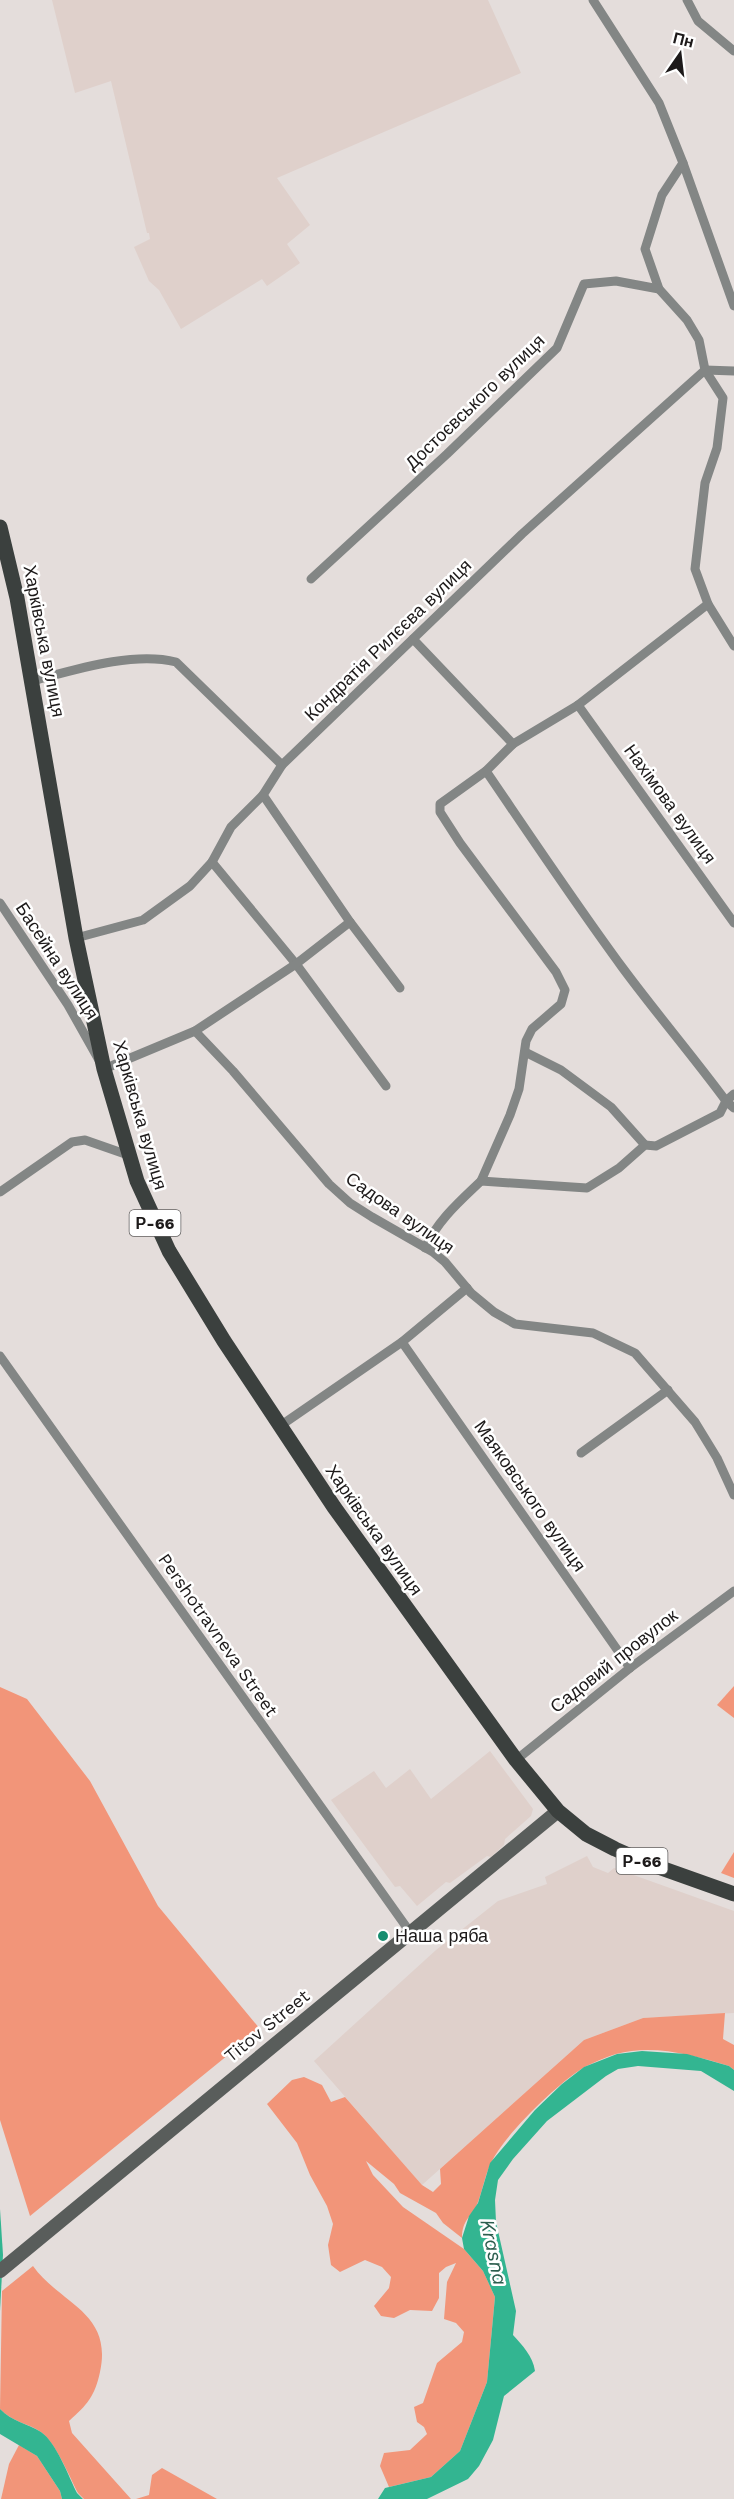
<svg xmlns="http://www.w3.org/2000/svg" width="734" height="2499" font-family="'Work Sans',sans-serif">
	<style>
		.built { fill: #dfd0cb }
		.green { fill: #f29579 }
		.water { fill: #33b591 }
		.lines { fill: none; stroke-linecap: round; stroke-linejoin: round }
		.street { stroke: #838685; stroke-width: 9 }
		.secondary { stroke: #595d5b; stroke-width: 14 }
		.primary { stroke: #3b403e; stroke-width: 15 }
		.poi-dot { fill: #178d6f; stroke: #fff; stroke-width: 2 }
		.labels { text-anchor: middle; stroke-width: 5; stroke-linejoin: round; paint-order: stroke }
		.shield { fill: #fff; stroke: #615f5f; stroke-width: 1.5 }
		.shield-label { font-size: 16px; font-weight: bold; fill: #1d1a1a }
		.street-label { font-size: 18px; fill: #1d1a1a; stroke: #fff }
		.poi-label { font-size: 18px; fill: #1d1a1a; stroke: #fff; text-anchor: start }
		.water-label { font-size: 20px; font-style: italic; fill: #2c5e4e; stroke: #fff }
	</style>
	<rect width="100%" height="100%" fill="#e4dddb"/>
	<g class="built">
		<polygon points="52,0 488,0 521,73 277,178 310,225 287,244 300,263 267,286 262,279 181,329 159,290 149,281 134,247 150,239 149,233 147,233 111,81 75,93"/>
		<polygon points="490,1751 533,1809 531,1816 505,1839 504,1845 491,1857 487,1856 450,1883 446,1882 417,1906 400,1886 395,1887 331,1800 374,1771 386,1788 410,1769 431,1799"/>
		<polygon points="587,1856 593,1867 608,1873 614,1868 734,1911 734,2013 643,2018 584,2040 422,2185 314,2061 436,1950 498,1901 547,1884 545,1877"/>
	</g>
	<g class="green">
		<polygon points="734,1686 734,1718 717,1705"/>
		<polygon points="0,1687 27,1699 90,1781 158,1906 260,2029 30,2216 0,2120"/>
		<polygon points="734,1852 734,1878 721,1873"/>
		<path d="M 725,2013 L 723,2039 L 734,2045 L 734,2070 L 729,2066 C 692,2055 654,2044 616,2054 C 606,2057 592,2063 583,2068 C 557,2084 504,2135 491,2163 C 485,2175 483,2189 478,2202 C 472,2217 462,2219 462,2238 L 443,2223 L 436,2213 L 400,2193 L 394,2184 L 366,2161 L 373,2175 L 403,2207 L 464,2249 L 483,2271 L 495,2297 L 487,2382 L 460,2451 L 431,2477 L 389,2487 L 380,2466 L 384,2453 L 410,2450 L 427,2434 L 424,2427 L 417,2422 L 414,2407 L 423,2403 L 437,2363 L 462,2342 L 464,2332 L 456,2323 L 444,2319 L 447,2282 L 456,2263 L 446,2267 L 439,2273 L 439,2298 L 432,2311 L 410,2310 L 394,2318 L 381,2316 L 374,2306 L 389,2288 L 391,2277 L 382,2267 L 365,2260 L 340,2272 L 331,2265 L 328,2245 L 333,2224 L 327,2206 L 310,2175 L 297,2143 L 267,2104 L 292,2080 L 304,2077 L 322,2085 L 331,2102 L 345,2097 L 422,2185 L 433,2192 L 441,2184 L 440,2169 L 584,2040 L 643,2018 Z"/>
		<path d="M 33,2266 C 60,2304 113,2312 100,2372 C 95,2396 87,2405 69,2421 L 72,2433 L 131,2499 L 84,2499 L 78,2493 C 69,2476 56,2443 41,2432 C 28,2423 14,2423 0,2409 L 2,2291 Z"/>
		<polygon points="19,2445 37,2456 60,2491 62,2499 1,2499 9,2464"/>
		<polygon points="162,2468 217,2499 136,2499 149,2495 152,2475"/>
	</g>
	<g class="water">
		<path d="M 642,2051 L 687,2054 L 729,2066 L 734,2070 L 734,2091 L 701,2071 L 638,2066 L 618,2069 L 606,2076 L 547,2121 L 513,2159 L 498,2180 L 495,2200 L 496,2222 L 516,2311 L 513,2335 C 522,2345 533,2356 535,2371 L 504,2396 L 493,2440 L 479,2466 L 468,2479 L 427,2499 L 378,2499 L 385,2488 L 431,2477 L 460,2451 L 487,2382 L 495,2297 L 483,2271 L 464,2249 L 462,2238 L 469,2216 L 478,2203 L 490,2163 L 535,2110 L 562,2084 L 584,2067 L 617,2054 Z"/>
		<polygon points="0,2209 3,2255 0,2311"/>
		<path d="M 0,2409 C 12,2422 27,2423 41,2432 C 56,2442 69,2477 77,2493 L 83,2499 L 62,2499 L 60,2491 L 37,2456 L 0,2434 Z"/>
	</g>
	<g class="lines">
		<g class="street">
			<polyline points="593,0 659,103 683,163 734,306"/>
			<polyline points="687,0 698,21 734,51"/>
			<polyline points="683,163 662,195 645,249 659,289 687,320 699,340 705,370 723,398 717,448 705,483 695,569 708,604 734,646"/>
			<polyline points="311,579 447,454 557,348 584,284 616,281 659,289"/>
			<polyline points="413,639 513,744"/>
			<path d="M 32,681 C 74,670 133,651 176,662 L 282,765"/>
			<polyline points="578,705 734,923"/>
			<path d="M 486,771 C 531,837 575,903 622,967 C 656,1013 692,1055 726,1101 L 734,1108"/>
			<polyline points="263,795 350,922 400,988"/>
			<polyline points="212,862 296,964 386,1086"/>
			<polyline points="0,903 68,1005 104,1069 195,1031 296,964 350,922"/>
			<polyline points="76,938 143,920 190,886 212,862 231,827 263,795 282,765 522,534 705,370 734,371"/>
			<polyline points="195,1031 233,1071 329,1184 350,1203 372,1217 433,1252 445,1262 471,1293 494,1312 515,1324 593,1333 635,1353 695,1422 717,1458 734,1495"/>
			<polyline points="525,1052 561,1070 611,1107 645,1145"/>
			<polyline points="481,1181 510,1115 519,1089 526,1041 532,1029 561,1004 565,990 556,972 460,843 440,812 440,804 486,771 513,744 578,705 708,604"/>
			<polyline points="0,1192 72,1142 85,1140 128,1155"/>
			<path d="M 425,1248 C 438,1220 459,1202 481,1181 L 587,1188 L 619,1168 L 645,1145 L 656,1146 L 720,1113 L 726,1101 L 734,1094"/>
			<polyline points="402,1342 630,1668"/>
			<polyline points="0,1356 410,1932"/>
			<polyline points="280,1426 402,1342 467,1288"/>
			<polyline points="581,1453 668,1390"/>
			<polyline points="516,1760 630,1668 734,1591"/>
		</g>
		<polyline class="secondary" points="0,2271 558,1811"/>
		<polyline class="primary" points="0,527 17,598 76,938 104,1069 137,1181 169,1251 224,1341 334,1507 516,1760 558,1811 586,1834 615,1849 647,1863 734,1894"/>
	</g>
	<circle class="poi-dot" cx="383" cy="1936" r="6"/>
	<g class="labels">
		<g class="shield">
			<rect x="129.5" y="1210" width="51" height="26" rx="4.5"/>
			<rect x="616.5" y="1848" width="51" height="26" rx="4.5"/>
		</g>
		<g class="shield-label">
			<text x="155" y="1229">Р-66</text>
			<text x="642" y="1867">Р-66</text>
		</g>
		<g class="street-label">
			<text transform="translate(475 402) rotate(-44)" y="6">Достоєвського вулиця</text>
			<text transform="translate(388 640) rotate(-44)" y="6">Кондратія Рилєєва вулиця</text>
			<text transform="translate(44 641) rotate(79)" y="6">Харківська вулиця</text>
			<text transform="translate(670 804) rotate(54)" y="6">Нахімова вулиця</text>
			<text transform="translate(57 961) rotate(57)" y="6">Басейна вулиця</text>
			<text transform="translate(140 1115) rotate(74)" y="6">Харківська вулиця</text>
			<text transform="translate(400 1213) rotate(35)" y="6">Садова вулиця</text>
			<text transform="translate(530 1496) rotate(55)" y="6">Маяковського вулиця</text>
			<text transform="translate(374 1530) rotate(55)" y="6">Харківська вулиця</text>
			<text transform="translate(218 1635) rotate(55)" y="6">Pershotravneva Street</text>
			<text transform="translate(614 1661) rotate(-38)" y="6">Садовий провулок</text>
			<text transform="translate(267 2026) rotate(-39)" y="6">Titov Street</text>
		</g>
		<g class="poi-label">
			<text x="395" y="1942">Наша ряба</text>
		</g>
		<g class="water-label">
			<text transform="translate(494 2252) rotate(78)" y="7">Krasna</text>
		</g>
	</g>
	<g transform="translate(680 54) rotate(14)" stroke="#ffffff" stroke-width="4.5" paint-order="stroke">
	<path d="M0-4.5L10 22L0 15L-10 22Z" fill="#1d1a1a"/>
	<text y="-9" font-size="16" font-weight="bold" text-anchor="middle" fill="#1d1a1a">Пн</text>
	</g>
</svg>
